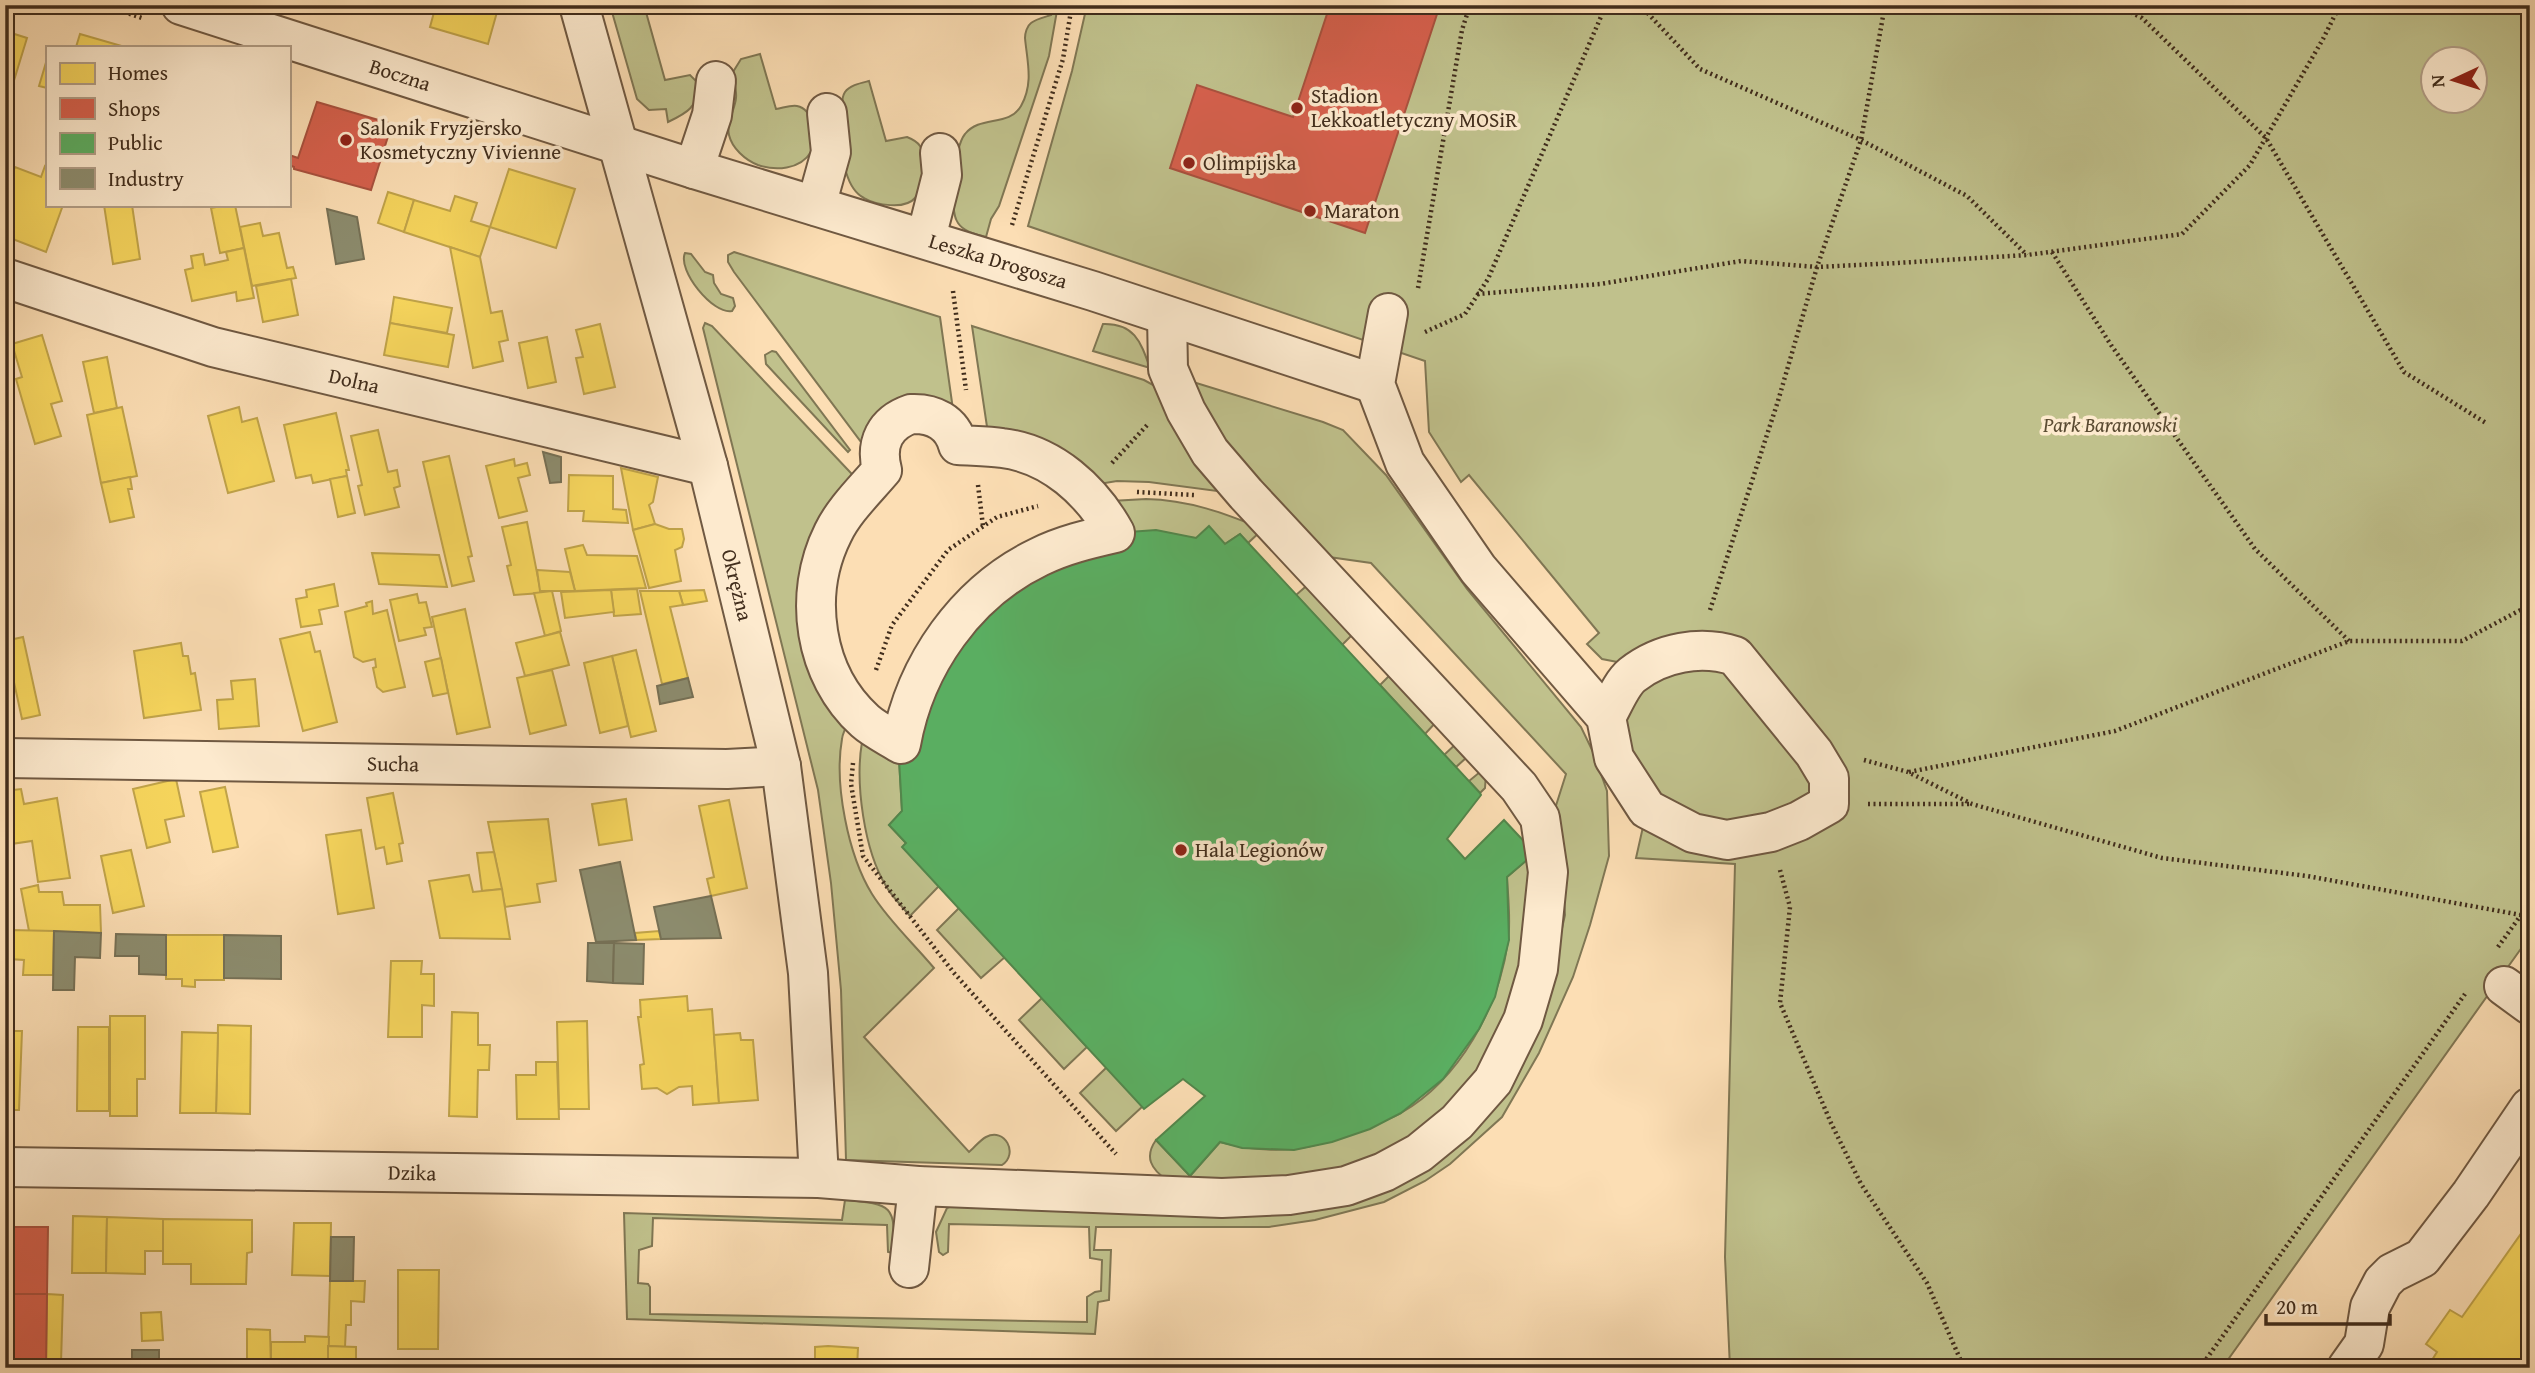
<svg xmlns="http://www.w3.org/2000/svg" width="2535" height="1373" font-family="'Gentium Book Plus',serif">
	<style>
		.green { fill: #c0c18c; stroke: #807754; stroke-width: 2; fill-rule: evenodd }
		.homes { fill: #f6d55c; stroke: #c0a349; stroke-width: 2 }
		.shops { fill: #d6604d; stroke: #a9513e; stroke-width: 2 }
		.public { fill: #5aae61; stroke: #52874c; stroke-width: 2 }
		.industry { fill: #8c8c6e; stroke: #767055; stroke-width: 2 }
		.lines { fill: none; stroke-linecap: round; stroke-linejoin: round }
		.minor-casing { stroke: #705942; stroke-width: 42 }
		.path { stroke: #412d1c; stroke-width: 4.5; stroke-dasharray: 2 3.5; stroke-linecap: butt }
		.minor { stroke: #fdeace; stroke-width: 38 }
		.poi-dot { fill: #8f2418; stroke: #fdeace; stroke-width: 2.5 }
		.labels { text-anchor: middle; stroke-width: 7; stroke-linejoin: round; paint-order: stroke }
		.street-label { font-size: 21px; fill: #412d1c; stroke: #fdeace }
		.poi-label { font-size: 21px; fill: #412d1c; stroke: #fdeace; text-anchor: start }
		.park-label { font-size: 21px; font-style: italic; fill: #5a4b32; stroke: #fdeace }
	</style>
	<rect width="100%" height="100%" fill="#fcdeb4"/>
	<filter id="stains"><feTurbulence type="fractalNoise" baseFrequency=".00286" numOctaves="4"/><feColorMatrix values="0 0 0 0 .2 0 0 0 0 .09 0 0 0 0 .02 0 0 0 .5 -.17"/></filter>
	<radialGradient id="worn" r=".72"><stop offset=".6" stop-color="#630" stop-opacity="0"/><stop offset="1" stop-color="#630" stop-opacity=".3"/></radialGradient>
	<g class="green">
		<path d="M 610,5 L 644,5 L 665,80 L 690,75 L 699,84 C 696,108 689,112 668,122 L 666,109 L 649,110 L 637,99 Z"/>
		<path d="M 1048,5 L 1058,5 L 1049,56 L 999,206 L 991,219 L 986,237 C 976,234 964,232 958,223 C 948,209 954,147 965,134 C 980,115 1009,127 1021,106 C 1034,83 1027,61 1025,38 C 1025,33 1027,26 1031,23 C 1036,19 1045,17 1051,15 Z"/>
		<path d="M 1087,5 L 2530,5 L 2530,936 L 2222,1368 L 1730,1368 L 1725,1257 L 1735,864 L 1636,858 L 1647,809 L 1620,719 L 1628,664 L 1602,659 L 1587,644 L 1599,633 L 1469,475 L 1461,482 L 1429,432 L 1425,361 L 1028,226 L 1072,71 ZM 2434,60 L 2476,60 L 2476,102 L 2434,102 Z"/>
		<path d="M 760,54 L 776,109 C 783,108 790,105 797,106 C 813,109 819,139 811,152 C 800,170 775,171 758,165 C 745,160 732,148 729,135 C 726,122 735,110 736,98 C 737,89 733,80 733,72 L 741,59 Z"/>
		<path d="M 869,81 L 886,141 L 907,137 C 912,139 917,141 920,146 C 929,157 923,187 915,198 C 905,210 876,205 864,198 C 854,193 849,182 846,172 C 843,159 850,143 848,129 C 847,118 838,103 845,92 C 850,85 861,83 869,81 Z"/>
		<polygon points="734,252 940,317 958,445 911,414 882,470 734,272 728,262 728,255"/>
		<path d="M 685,253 L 691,254 L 705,272 L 713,275 L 714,283 L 721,294 L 733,298 L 735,306 L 732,311 C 713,315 677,270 685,253 Z"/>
		<path d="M 705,323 L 712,326 L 866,489 L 821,563 L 855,710 C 851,719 843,729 842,739 C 834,784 848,855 872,894 C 888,920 914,944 934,968 L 864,1037 L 969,1152 C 974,1148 980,1140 986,1137 C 1005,1127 1019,1154 1002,1165 L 846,1160 L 841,990 L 831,883 L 818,790 L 703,328 Z"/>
		<path d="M 1103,324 C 1135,323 1141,343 1150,368 L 1093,351 Z"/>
		<polygon points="972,326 1144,380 1155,386 1220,487 1217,491 1149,482 1117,481 1081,487 990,447"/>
		<polygon points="772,351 776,352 850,450 848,452 766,364 765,355"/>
		<path d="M 1193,382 L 1323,422 L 1343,430 L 1386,475 L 1467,589 L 1581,727 L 1594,754 L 1607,791 L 1609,856 L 1590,925 L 1573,977 L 1539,1053 L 1502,1117 L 1450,1164 L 1425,1181 L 1384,1202 L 1315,1220 L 1269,1227 L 1096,1227 L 1094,1250 L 1111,1250 L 1109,1300 L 1098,1302 L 1095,1334 L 627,1319 L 624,1213 L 842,1220 L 845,1200 C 892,1204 896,1205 893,1253 L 888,1252 L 887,1225 L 653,1218 L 652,1246 L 639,1250 L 638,1283 L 648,1284 L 650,1287 L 650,1314 L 1087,1322 L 1087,1297 L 1095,1292 L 1101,1291 L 1102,1260 L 1090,1258 L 1089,1227 L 949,1224 L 948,1252 L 943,1255 L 939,1252 L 936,1232 L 947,1208 L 957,1204 L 1377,1189 L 1548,991 L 1565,915 L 1561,843 L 1553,815 L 1566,774 L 1371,563 L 1322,556 L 1221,446 Z"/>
		<path d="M 1146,499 C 1189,500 1224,513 1263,529 L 1248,543 L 1240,534 L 1225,544 L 1196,538 L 1115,533 L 1094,502 Z"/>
		<polygon points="1311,582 1356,631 1342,645 1296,595"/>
		<polygon points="1393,672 1438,720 1425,734 1380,685"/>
		<path d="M 862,742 L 899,759 L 902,811 L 889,825 L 906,843 L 903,847 L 939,886 L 910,916 C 902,906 892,897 886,886 C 864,850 855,783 862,742 Z"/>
		<polygon points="1458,742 1486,774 1485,788 1480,793 1469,781 1480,772 1466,758 1456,767 1444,755"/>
		<path d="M 1535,853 L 1536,925 L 1487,1068 L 1424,1133 L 1324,1178 L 1167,1180 C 1151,1169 1144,1157 1156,1140 L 1190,1176 L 1220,1142 C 1274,1156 1311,1151 1361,1129 C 1374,1124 1388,1120 1401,1113 C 1460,1079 1499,1007 1508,941 C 1511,920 1508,898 1507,877 Z"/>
		<polygon points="959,908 1005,957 981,978 937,930"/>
		<polygon points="1042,998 1087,1047 1064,1069 1019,1020"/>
		<polygon points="1107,1067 1143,1106 1116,1131 1080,1093"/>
	</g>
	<g class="homes">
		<polygon points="436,5 499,5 488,44 430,27"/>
		<polygon points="5,31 27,38 12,87 5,85"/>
		<polygon points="80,34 125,47 76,47"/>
		<polygon points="47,59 47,88 39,86"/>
		<polygon points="45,166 47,167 47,205 63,205 46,252 5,236 5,194 15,167 41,177"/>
		<polygon points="509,169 575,189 556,248 490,227"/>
		<polygon points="388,192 414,200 404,232 378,223"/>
		<polygon points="455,196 477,203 471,221 490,227 480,257 404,232 414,200 450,211"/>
		<polygon points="104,205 132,205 140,259 113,264"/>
		<polygon points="227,205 235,205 244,248 220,253 211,208"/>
		<polygon points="260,223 263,236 279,233 287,268 293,267 296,278 252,286 240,227"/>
		<polygon points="450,247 480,257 491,313 502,311 508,340 499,342 503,361 473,368"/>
		<polygon points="244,248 254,298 237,301 236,292 192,301 185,270 193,268 191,256 203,254 205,265 228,260 226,252"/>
		<polygon points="291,279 298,315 263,322 256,286"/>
		<polygon points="394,297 452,308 447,333 390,323"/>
		<polygon points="390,323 454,335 448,367 384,355"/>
		<polygon points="600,324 615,387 584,394 576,358 583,357 576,330"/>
		<polygon points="42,335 62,401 51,404 61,436 35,444 16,379 22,377 12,344"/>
		<polygon points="547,337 556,382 528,388 519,343"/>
		<polygon points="107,357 117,408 94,413 83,362"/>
		<polygon points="122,407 137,476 101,483 87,415"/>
		<polygon points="239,407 242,422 257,418 274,481 228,493 208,416"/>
		<polygon points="336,413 349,470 346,470 347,476 313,483 311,475 296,478 284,425"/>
		<polygon points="378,430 388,472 397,470 400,486 394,488 399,507 365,515 358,486 362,485 351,436"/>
		<polygon points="449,456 472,556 468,557 474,581 452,586 423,462"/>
		<polygon points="514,459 515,466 527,463 530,475 518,478 527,511 499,518 486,466"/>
		<polygon points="621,468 658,477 653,502 649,505 655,524 633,530"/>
		<polygon points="569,475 613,476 613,509 626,510 628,523 583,521 584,511 568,511"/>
		<polygon points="347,476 355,513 338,517 330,479"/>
		<polygon points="130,477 132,489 128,489 134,517 110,522 101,483"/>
		<polygon points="5,520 13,563 5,565"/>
		<polygon points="527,522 541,593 514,595 507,566 511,565 502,527"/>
		<polygon points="655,524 669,529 682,529 684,539 682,547 675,550 681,581 649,588 633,530"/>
		<polygon points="583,545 587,555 637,556 646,588 575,591 565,549"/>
		<polygon points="372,553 439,555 447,587 379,584"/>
		<polygon points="537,570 570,572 575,591 540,591"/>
		<polygon points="334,584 338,606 319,610 322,624 301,627 296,599 307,597 306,590"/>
		<polygon points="637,589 641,614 614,616 611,590"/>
		<polygon points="611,590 614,612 565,618 561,592"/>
		<polygon points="704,590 707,601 683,605 679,591"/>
		<polygon points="552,591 561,631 545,636 534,593"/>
		<polygon points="640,591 679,591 683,605 670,607 688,678 662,684"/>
		<polygon points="417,594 419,603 426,602 432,627 424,628 426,635 399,641 390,600"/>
		<polygon points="372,601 373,614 387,610 405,687 383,692 377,687 373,668 376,667 375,659 363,662 354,657 345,612 367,606 366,603"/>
		<polygon points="465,609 490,727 457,734 432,617"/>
		<polygon points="310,632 315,652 320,651 337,722 303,731 280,639"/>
		<polygon points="560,632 569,665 525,676 516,643"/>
		<polygon points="23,637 40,715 22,719 5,641"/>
		<polygon points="181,643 183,656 188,656 191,674 195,673 201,710 144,718 134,651"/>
		<polygon points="636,650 656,731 631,737 612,656"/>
		<polygon points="612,656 628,726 600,733 584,663"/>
		<polygon points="441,658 448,693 433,696 425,662"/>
		<polygon points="552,670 566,725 530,734 517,678"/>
		<polygon points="255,679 259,726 219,729 217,700 233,699 231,681"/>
		<polygon points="176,779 184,816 165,820 170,842 147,848 133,789"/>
		<polygon points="225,787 238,847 213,852 200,792"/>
		<polygon points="21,789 24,804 57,798 70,878 38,882 32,841 11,844 5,807 5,791"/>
		<polygon points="393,793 403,843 399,844 402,861 387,864 384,847 376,849 367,798"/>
		<polygon points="626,799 632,840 599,845 592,804"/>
		<polygon points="729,800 747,888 711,896 707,879 714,877 699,806"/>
		<polygon points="548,819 556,881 537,884 540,902 505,907 488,822"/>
		<polygon points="361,830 374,908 338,914 326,835"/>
		<polygon points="131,850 144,906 113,913 101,856"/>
		<polygon points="494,852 502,889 482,891 477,853"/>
		<polygon points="469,875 473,892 502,889 510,939 440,938 429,881"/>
		<polygon points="38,885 39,892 62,892 64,905 100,905 101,933 29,931 21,889"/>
		<polygon points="10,930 54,931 53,975 23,975 24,960 9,959"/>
		<polygon points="659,931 661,939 636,940 635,933"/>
		<polygon points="166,935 224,935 224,980 195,980 195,987 182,986 182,979 166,979"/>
		<polygon points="391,961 422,961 421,974 434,974 434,1006 422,1005 422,1037 388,1037"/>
		<polygon points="687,996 688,1011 712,1009 719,1103 693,1105 692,1086 679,1087 667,1094 657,1088 642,1089 640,1065 644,1064 638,1017 641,1017 640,1000"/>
		<polygon points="452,1012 478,1013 478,1045 490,1045 489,1070 478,1070 477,1117 449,1116"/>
		<polygon points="110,1016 145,1016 145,1079 137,1079 137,1116 110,1116"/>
		<polygon points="587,1021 589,1109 559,1109 557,1022"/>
		<polygon points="218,1025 251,1026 250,1114 216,1113"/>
		<polygon points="78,1027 109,1027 109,1111 77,1111"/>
		<polygon points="5,1031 22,1031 19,1110 5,1110"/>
		<polygon points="182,1032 218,1033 216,1113 180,1113"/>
		<polygon points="740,1033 741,1040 753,1040 758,1100 719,1103 714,1035"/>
		<polygon points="536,1062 557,1062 559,1119 517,1119 516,1075 536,1075"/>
		<polygon points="73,1216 107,1217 106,1273 72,1273"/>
		<polygon points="107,1217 163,1219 163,1251 145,1251 145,1274 106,1273"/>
		<polygon points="163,1219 252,1220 252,1252 247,1253 246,1284 191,1284 191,1264 163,1264"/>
		<polygon points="2530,1221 2530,1368 2427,1368 2437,1352 2426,1344 2450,1310 2462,1317"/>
		<polygon points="294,1223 331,1223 330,1276 292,1275"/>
		<polygon points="398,1270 439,1270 438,1349 398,1349"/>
		<polygon points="330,1281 365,1281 364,1302 351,1301 351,1325 346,1325 345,1347 328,1346"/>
		<polygon points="47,1294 63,1295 61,1363 46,1363"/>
		<polygon points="161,1312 163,1340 142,1341 141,1313"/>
		<polygon points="247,1329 270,1330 271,1368 247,1368"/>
		<polygon points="305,1336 329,1337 328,1368 271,1368 271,1342 305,1342"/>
		<polygon points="328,1346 356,1347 356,1363 336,1363 336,1368 328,1368"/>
		<polygon points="828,1346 858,1348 857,1368 815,1368 815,1347"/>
		<polygon points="575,1359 617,1360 616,1368 575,1368"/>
		<rect x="46" y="1363" width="59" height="5"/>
	</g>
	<g class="shops">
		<polygon points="1330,5 1440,5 1365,233 1170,168 1197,85 1293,117"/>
		<polygon points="317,102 392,124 371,190 294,169 294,167 289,165 289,155 298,158"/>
		<polygon points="5,1227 48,1227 47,1294 5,1294"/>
		<polygon points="5,1294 47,1294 46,1368 5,1368"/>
	</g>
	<polygon class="public" points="1209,526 1225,544 1240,534 1480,793 1481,795 1447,839 1465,859 1504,820 1535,853 1507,877 1509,940 1495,997 1479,1029 1443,1079 1401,1113 1370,1129 1332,1142 1294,1150 1242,1148 1220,1142 1190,1176 1156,1140 1205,1096 1183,1079 1144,1109 902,847 906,843 889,825 902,811 899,759 977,600 1115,533 1156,530 1196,538"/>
	<g class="industry">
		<polygon points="327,209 357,217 364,259 336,264"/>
		<polygon points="543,452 561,457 561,482 550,483"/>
		<polygon points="688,678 693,697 660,704 657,686"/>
		<polygon points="620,862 636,940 596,942 580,870"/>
		<polygon points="711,896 721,938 661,939 654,907"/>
		<polygon points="54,931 101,933 100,958 75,957 74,990 53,990"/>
		<polygon points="116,934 166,935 166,975 139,974 139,956 115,956"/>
		<polygon points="224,935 281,936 281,979 224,978"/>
		<polygon points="588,943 614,943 613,983 587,981"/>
		<polygon points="614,943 644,944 643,984 613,983"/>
		<polygon points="331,1237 354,1237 353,1281 330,1281"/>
		<rect x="132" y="1350" width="27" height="18"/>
	</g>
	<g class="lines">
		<defs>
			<g id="minor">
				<polyline points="181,5 694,169 1093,291 1375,384"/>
				<polyline points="579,5 708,466 781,766 808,973 819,1178"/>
				<polyline points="694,169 712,115 716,81"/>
				<polyline points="816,206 831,152 827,113"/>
				<polyline points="926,238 942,175 940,153"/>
				<polyline points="5,278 213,347 708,466"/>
				<path d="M 1388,313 L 1375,384 L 1405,463 L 1478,569 L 1606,717 L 1614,758 L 1647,809 L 1693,833 L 1727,840 L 1771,832 L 1799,821 L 1829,804 L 1829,778 L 1814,753 L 1735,656 C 1701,645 1661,652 1632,675 C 1621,684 1613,705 1606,717"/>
				<path d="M 911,414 C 933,413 952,422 958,445 C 973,446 988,446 1002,448 C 1052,454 1092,491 1115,533 C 1089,539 1063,545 1039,557 C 966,592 915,665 901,744 C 890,737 875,730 865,721 C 814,675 802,595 833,533 C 844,510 865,490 882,470 C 875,443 885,423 911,414 Z"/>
				<polyline points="5,758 727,769 781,766"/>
				<polyline points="2504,986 2530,1005"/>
				<polyline points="5,1167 819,1178 918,1186 1222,1198 1289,1195 1346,1186 1384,1172 1419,1153 1457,1122 1493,1081 1523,1020 1538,969 1548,872 1540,818 1519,787 1246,494 1210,452 1186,411 1168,369 1167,316"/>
				<polyline points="909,1268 918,1186"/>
				<polyline points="2347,1368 2364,1344 2370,1307 2383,1282 2392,1273 2422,1258 2471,1194 2530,1107"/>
			</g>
		</defs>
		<use href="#minor" class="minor-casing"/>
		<g class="path">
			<polyline points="103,5 142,18"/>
			<polyline points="1640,5 1700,69 1861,140 1967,196 2027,255"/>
			<polyline points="2116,5 2142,18 2266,138 2404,372 2486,423"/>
			<polyline points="1012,225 1063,59 1072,5"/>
			<polyline points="2052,252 2111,345 2255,549 2349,641"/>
			<polyline points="1418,288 1462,30 1470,5"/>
			<polyline points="953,291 966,390"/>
			<polyline points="1477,294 1600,284 1741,261 1817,267 1897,263 2027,255 2182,234 2250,165 2323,39 2340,5"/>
			<polyline points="1425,332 1465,314 1488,279 1606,5"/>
			<polyline points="1112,463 1149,423"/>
			<polyline points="978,485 983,526"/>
			<polyline points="1137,492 1194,495"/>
			<polyline points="1710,610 1778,401 1817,267 1861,140 1885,5"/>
			<polyline points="876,670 892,625 948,550 997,517 1038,506"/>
			<polyline points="1864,760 1908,772 1972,804 2162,858 2307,876 2521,915 2530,921"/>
			<polyline points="853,763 851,784 863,856 954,973 1116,1154"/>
			<polyline points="1909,772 2115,731 2349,641 2462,641 2530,605"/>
			<polyline points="1868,804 1971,804"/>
			<polyline points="1780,870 1790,907 1780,1003 1831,1123 1861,1184 1927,1283 1964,1368"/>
			<polyline points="2498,947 2521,915 2530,887"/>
			<polyline points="2200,1368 2465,994"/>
		</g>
		<use href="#minor" class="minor"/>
	</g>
	<g class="poi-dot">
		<circle cx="1297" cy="108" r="7"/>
		<circle cx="346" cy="140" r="7"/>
		<circle cx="1189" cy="163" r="7"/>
		<circle cx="1310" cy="211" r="7"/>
		<circle cx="1181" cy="850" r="7"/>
	</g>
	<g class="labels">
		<g class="street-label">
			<text transform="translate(400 75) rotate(18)" y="7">Boczna</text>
			<text transform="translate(998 261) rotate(17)" y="7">Leszka Drogosza</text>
			<text transform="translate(354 381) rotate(13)" y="7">Dolna</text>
			<text transform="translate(737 585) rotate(76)" y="7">Okrężna</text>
			<text transform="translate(393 764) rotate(1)" y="7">Sucha</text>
			<text transform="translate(412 1173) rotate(1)" y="7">Dzika</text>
		</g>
		<g class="poi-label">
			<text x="1311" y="103">Stadion<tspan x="1311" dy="24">Lekkoatletyczny MOSiR</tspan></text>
			<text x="360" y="135">Salonik Fryzjersko<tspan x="360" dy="24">Kosmetyczny Vivienne</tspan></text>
			<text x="1203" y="170">Olimpijska</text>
			<text x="1324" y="218">Maraton</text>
			<text x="1195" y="857">Hala Legionów</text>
		</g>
		<g class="park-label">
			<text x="2110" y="432">Park Baranowski</text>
		</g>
	</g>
	<rect width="2535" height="1373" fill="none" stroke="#fcdeb4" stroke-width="28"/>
	<rect x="7" y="7" width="2521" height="1359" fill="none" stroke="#412d1c" stroke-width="3.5"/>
	<rect x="14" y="14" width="2507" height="1345" fill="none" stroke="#412d1c" stroke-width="2"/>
	<rect x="46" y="46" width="245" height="161" fill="#fdeace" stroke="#b29e87" stroke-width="2"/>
	<rect x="60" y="63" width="35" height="21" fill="#f6d55c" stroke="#b29e87" stroke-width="2"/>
	<text x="108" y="80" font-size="21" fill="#412d1c">Homes</text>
	<rect x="60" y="98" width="35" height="21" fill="#d6604d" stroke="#b29e87" stroke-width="2"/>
	<text x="108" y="116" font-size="21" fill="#412d1c">Shops</text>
	<rect x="60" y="133" width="35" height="21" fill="#5aae61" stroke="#b29e87" stroke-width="2"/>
	<text x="108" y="150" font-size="21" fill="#412d1c">Public</text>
	<rect x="60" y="168" width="35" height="21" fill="#8c8c6e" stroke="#b29e87" stroke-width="2"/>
	<text x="108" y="186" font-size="21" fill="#412d1c">Industry</text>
	<g transform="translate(2454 80) rotate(266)"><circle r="33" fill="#fdeace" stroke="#b29e87" stroke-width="2"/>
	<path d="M0-5L12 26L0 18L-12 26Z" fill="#8f2418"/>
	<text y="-10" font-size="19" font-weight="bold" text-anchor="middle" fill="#412d1c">N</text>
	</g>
	<path d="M2266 1314v10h124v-10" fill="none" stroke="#412d1c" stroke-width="3.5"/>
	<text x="2276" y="1314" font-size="21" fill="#412d1c" stroke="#fdeace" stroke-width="5" paint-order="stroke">20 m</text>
	<rect width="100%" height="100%" filter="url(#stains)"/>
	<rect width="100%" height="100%" fill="url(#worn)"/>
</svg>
